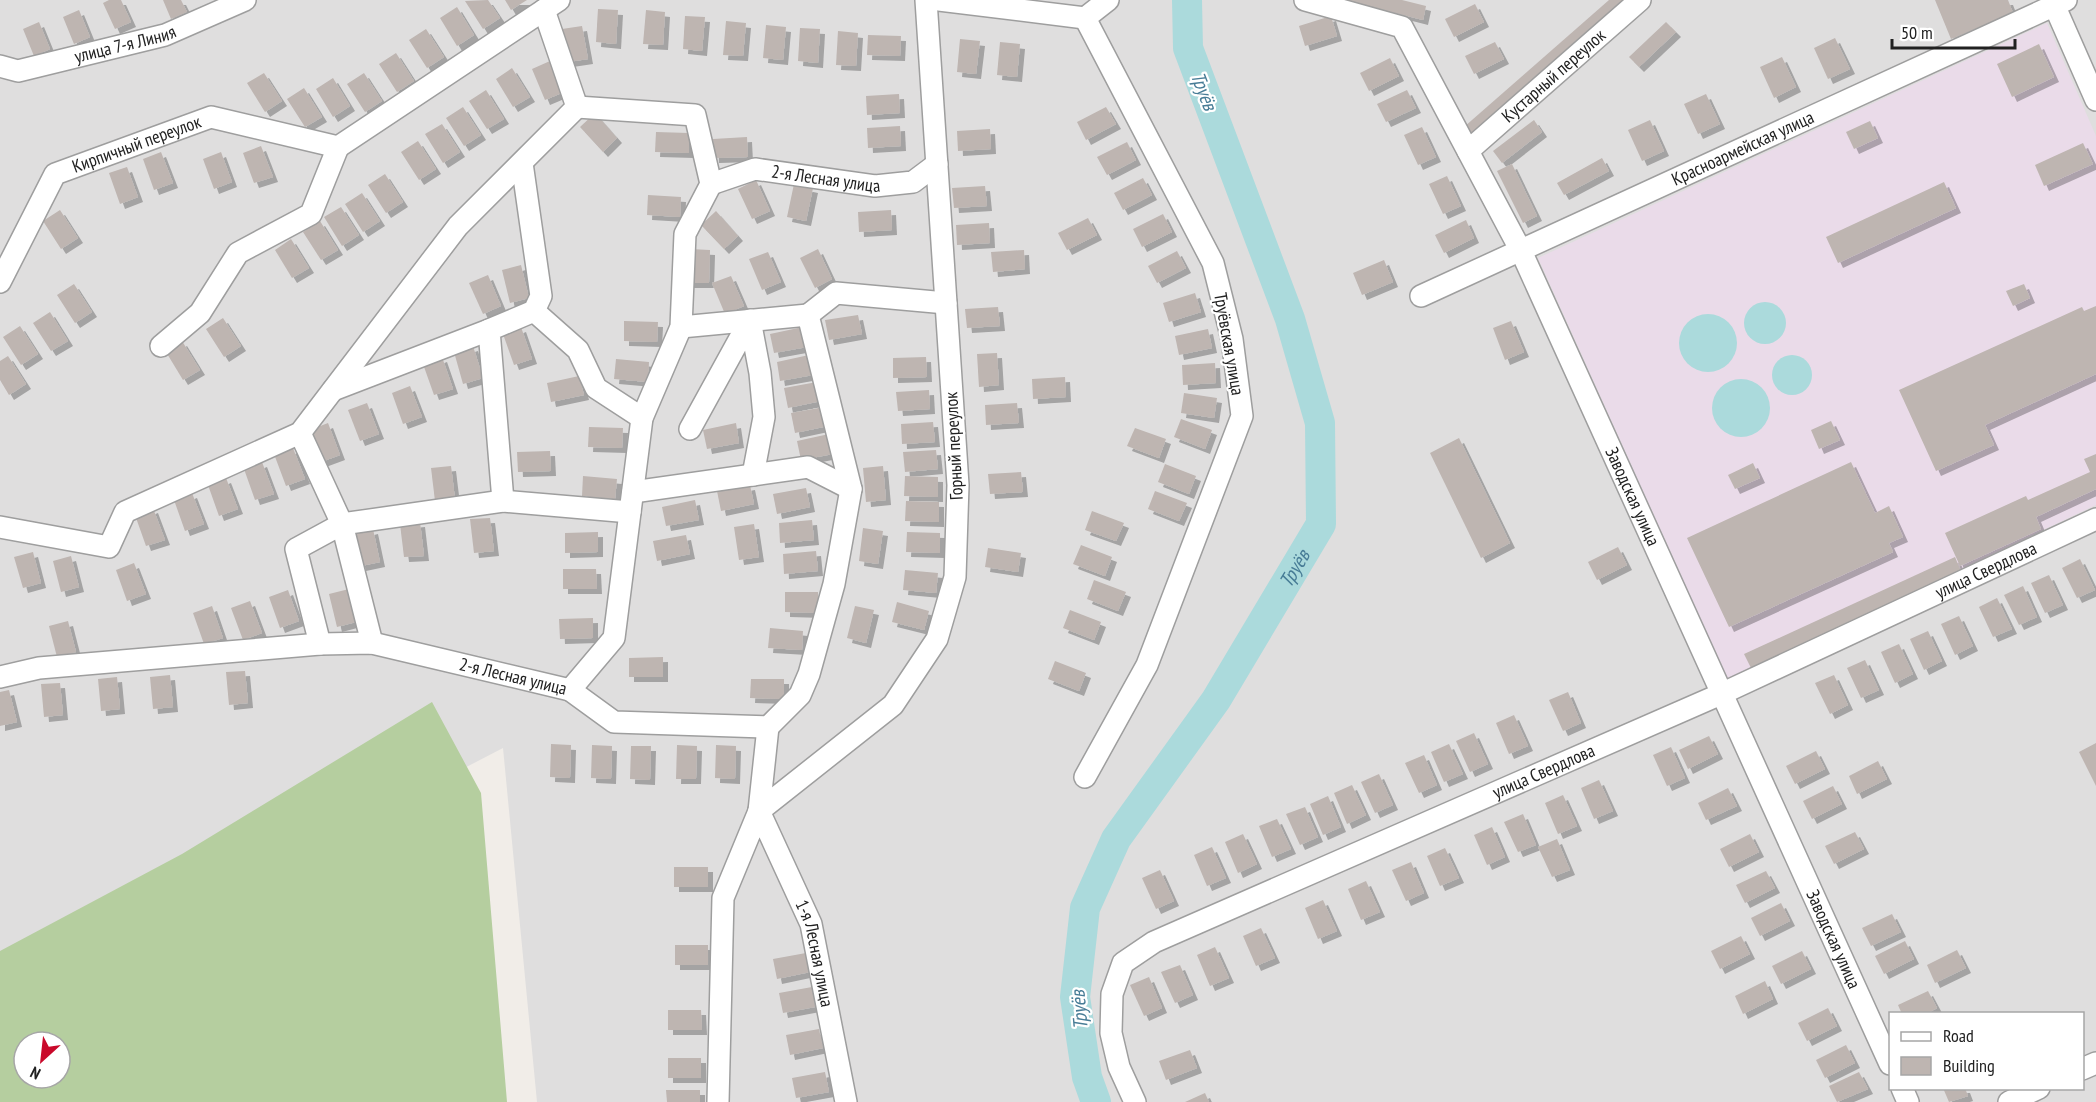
<svg xmlns="http://www.w3.org/2000/svg" width="2096" height="1102" font-family="'PT Sans Narrow',sans-serif">
	<style>
		.residential { fill: #dfdede; fill-rule: evenodd }
		.industrial { fill: #eadbe9 }
		.forest { fill: #b5ce9f; fill-rule: evenodd }
		.water { fill: #abdadc }
		.lines { fill: none; stroke-linecap: round; stroke-linejoin: round }
		.river { stroke: #abdadc; stroke-width: 30 }
		.building { fill: #beb5b1; filter: url(#shadow) }
		.minor-casing { stroke: #9e9e9e; stroke-width: 24 }
		.minor { stroke: #fff; stroke-width: 21 }
		.labels { text-anchor: middle; stroke-width: 4.5; stroke-linejoin: round; paint-order: stroke }
		.street-label { font-size: 18px; fill: #212121; stroke: #fff }
		.water-label { font-size: 20px; font-style: italic; fill: #477c96; stroke: #fff }
	</style>
	<defs>
		<filter id="shadow"><feDropShadow dx="5" dy="5" stdDeviation="0" flood-color="#0004"/></filter>
	</defs>
	<rect width="100%" height="100%" fill="#f1ede8"/>
	<path class="residential" d="M 0,0 L 2096,0 L 2096,1102 L 537,1102 L 503,748 L 0,1009 ZM 1890,1014 L 2082,1014 L 2082,1088 L 1890,1088 Z"/>
	<polygon class="industrial" points="2047,23 2096,136 2096,505 1728,680 1538,258"/>
	<path class="forest" d="M 432,702 L 481,793 L 507,1102 L 0,1102 L 0,951 L 182,854 ZM 24,1042 L 60,1042 L 60,1078 L 24,1078 Z"/>
	<g class="water">
		<circle cx="1765" cy="323" r="21"/>
		<circle cx="1708" cy="343" r="29"/>
		<circle cx="1792" cy="375" r="20"/>
		<circle cx="1741" cy="408" r="29"/>
	</g>
	<g class="lines">
		<path class="river" id="s1" d="M 1096,1102 L 1087,1077 L 1075,997 L 1085,908 L 1116,839 L 1216,700 L 1321,524 L 1320,423 L 1290,319 L 1188,48 L 1187,0"/>
	</g>
	<g class="building">
		<polygon points="109,0 121,0 131,22 115,29 103,3"/>
		<polygon points="163,0 181,0 187,12 171,19"/>
		<polygon points="488,0 500,18 483,29 465,1"/>
		<polygon points="505,0 527,0 511,10"/>
		<polygon points="1345,0 1402,0 1426,6 1423,20"/>
		<polygon points="1609,0 1628,0 1472,137 1464,127"/>
		<polygon points="1935,0 2008,0 2013,13 1951,39"/>
		<polygon points="1475,4 1484,22 1454,37 1445,19"/>
		<polygon points="457,7 474,35 457,46 440,18"/>
		<polygon points="598,9 618,10 616,44 596,42"/>
		<polygon points="79,10 90,37 74,44 63,17"/>
		<polygon points="646,10 665,12 663,45 643,44"/>
		<polygon points="685,16 705,17 702,51 683,49"/>
		<polygon points="1331,16 1337,36 1305,46 1299,26"/>
		<polygon points="726,21 746,23 743,56 723,55"/>
		<polygon points="39,22 50,49 34,56 23,29"/>
		<polygon points="1666,22 1676,32 1639,67 1629,57"/>
		<polygon points="766,25 786,27 783,60 763,58"/>
		<polygon points="582,26 588,59 568,62 562,29"/>
		<polygon points="800,28 820,29 818,63 798,61"/>
		<polygon points="426,29 444,57 427,68 409,40"/>
		<polygon points="838,31 858,33 856,66 836,65"/>
		<polygon points="868,35 901,36 900,56 867,55"/>
		<polygon points="1835,38 1850,69 1828,79 1814,48"/>
		<polygon points="960,39 980,41 976,74 957,72"/>
		<polygon points="1000,42 1020,44 1017,77 997,75"/>
		<polygon points="1495,42 1504,59 1474,74 1465,56"/>
		<polygon points="2039,44 2054,77 2012,97 1997,64"/>
		<polygon points="396,53 414,81 397,92 379,64"/>
		<polygon points="1782,57 1796,87 1774,98 1760,67"/>
		<polygon points="1390,58 1399,76 1369,91 1360,73"/>
		<polygon points="550,61 564,92 545,100 532,69"/>
		<polygon points="512,68 530,97 513,107 496,79"/>
		<polygon points="264,73 282,101 265,112 247,83"/>
		<polygon points="364,73 382,101 365,112 347,84"/>
		<polygon points="333,78 350,106 333,117 316,89"/>
		<polygon points="304,88 322,117 305,127 287,99"/>
		<polygon points="486,90 504,119 487,129 469,101"/>
		<polygon points="1407,90 1416,108 1386,122 1377,104"/>
		<polygon points="899,94 900,113 867,115 866,96"/>
		<polygon points="1706,94 1720,124 1698,134 1684,104"/>
		<polygon points="463,107 481,135 464,146 446,118"/>
		<polygon points="1106,107 1116,124 1086,140 1077,122"/>
		<polygon points="595,113 617,138 603,152 580,127"/>
		<polygon points="1534,120 1542,132 1502,163 1493,151"/>
		<polygon points="1650,120 1664,151 1642,161 1628,130"/>
		<polygon points="1870,121 1878,138 1854,149 1846,132"/>
		<polygon points="442,124 460,152 443,163 425,134"/>
		<polygon points="900,126 901,146 868,148 867,128"/>
		<polygon points="1422,127 1436,157 1418,165 1404,135"/>
		<polygon points="990,129 991,149 958,151 957,131"/>
		<polygon points="656,132 689,133 689,153 655,152"/>
		<polygon points="747,137 748,157 714,158 713,139"/>
		<polygon points="418,141 436,169 419,180 401,152"/>
		<polygon points="1127,142 1136,160 1107,175 1097,157"/>
		<polygon points="2083,143 2093,164 2044,186 2035,165"/>
		<polygon points="261,146 273,177 254,183 243,153"/>
		<polygon points="161,152 173,183 154,190 143,159"/>
		<polygon points="221,152 232,182 214,189 203,159"/>
		<polygon points="1602,158 1609,171 1564,195 1557,183"/>
		<polygon points="1512,164 1537,216 1523,223 1497,171"/>
		<polygon points="127,167 138,197 120,204 109,173"/>
		<polygon points="385,174 403,202 386,213 368,185"/>
		<polygon points="1447,176 1461,206 1443,214 1429,184"/>
		<polygon points="1143,178 1152,195 1123,210 1114,193"/>
		<polygon points="756,180 770,211 752,219 738,189"/>
		<polygon points="1944,182 1956,208 1838,263 1826,237"/>
		<polygon points="794,184 813,188 806,221 787,217"/>
		<polygon points="985,186 987,206 954,208 952,188"/>
		<polygon points="362,193 380,221 363,232 345,204"/>
		<polygon points="648,195 681,197 680,217 647,215"/>
		<polygon points="341,207 359,235 342,246 324,217"/>
		<polygon points="60,210 78,238 61,249 43,221"/>
		<polygon points="891,210 892,230 859,232 858,212"/>
		<polygon points="716,211 738,236 724,249 701,225"/>
		<polygon points="1163,214 1172,232 1142,247 1133,229"/>
		<polygon points="1088,218 1097,235 1067,250 1058,233"/>
		<polygon points="1466,220 1474,238 1444,253 1435,235"/>
		<polygon points="320,221 338,250 321,260 303,232"/>
		<polygon points="989,223 990,243 957,245 956,225"/>
		<polygon points="291,239 309,268 292,278 275,250"/>
		<polygon points="690,249 710,250 709,283 689,283"/>
		<polygon points="818,249 832,279 815,288 800,258"/>
		<polygon points="1024,250 1025,269 993,272 991,252"/>
		<polygon points="1177,251 1186,268 1157,283 1148,266"/>
		<polygon points="768,252 781,282 762,290 749,259"/>
		<polygon points="1384,260 1393,282 1362,295 1353,273"/>
		<polygon points="521,265 529,298 510,303 502,270"/>
		<polygon points="488,275 501,306 483,314 469,283"/>
		<polygon points="731,276 744,306 725,314 712,283"/>
		<polygon points="74,284 92,312 75,323 57,295"/>
		<polygon points="2024,284 2030,298 2013,306 2006,291"/>
		<polygon points="1195,293 1201,312 1169,322 1163,303"/>
		<polygon points="2096,306 2096,374 1985,425 1994,445 1936,471 1899,390 2082,307 2084,311"/>
		<polygon points="998,307 1000,326 967,328 965,309"/>
		<polygon points="50,312 68,341 51,351 33,323"/>
		<polygon points="858,315 862,334 829,340 825,320"/>
		<polygon points="223,318 241,346 224,357 206,329"/>
		<polygon points="624,321 658,322 657,342 624,341"/>
		<polygon points="1511,321 1524,352 1505,360 1493,328"/>
		<polygon points="20,326 38,354 21,365 3,337"/>
		<polygon points="521,327 532,359 514,365 503,334"/>
		<polygon points="803,327 807,347 774,353 770,334"/>
		<polygon points="1208,329 1212,348 1179,355 1175,336"/>
		<polygon points="182,341 200,370 183,380 166,352"/>
		<polygon points="473,346 483,378 463,384 454,352"/>
		<polygon points="997,353 999,385 979,387 977,354"/>
		<polygon points="809,355 813,375 780,381 777,362"/>
		<polygon points="8,356 26,384 9,395 0,380 0,361"/>
		<polygon points="442,357 453,389 434,395 423,364"/>
		<polygon points="926,357 927,377 893,378 893,358"/>
		<polygon points="616,359 649,362 648,382 614,379"/>
		<polygon points="1215,363 1216,383 1183,385 1182,365"/>
		<polygon points="579,376 584,395 551,402 547,383"/>
		<polygon points="1065,377 1066,397 1033,399 1032,379"/>
		<polygon points="817,382 821,401 788,408 784,388"/>
		<polygon points="410,386 422,417 403,424 392,393"/>
		<polygon points="929,390 930,409 898,411 896,392"/>
		<polygon points="1184,393 1217,398 1214,418 1181,413"/>
		<polygon points="367,403 379,434 360,441 348,410"/>
		<polygon points="1017,403 1019,423 986,425 985,405"/>
		<polygon points="824,407 828,426 795,433 791,413"/>
		<polygon points="1181,419 1212,430 1205,449 1174,437"/>
		<polygon points="1831,421 1840,440 1819,449 1811,430"/>
		<polygon points="933,422 935,442 902,444 901,424"/>
		<polygon points="328,423 340,455 321,462 310,430"/>
		<polygon points="736,423 739,443 707,449 703,430"/>
		<polygon points="589,427 623,428 622,448 588,447"/>
		<polygon points="1135,428 1166,439 1159,458 1127,446"/>
		<polygon points="829,434 833,454 801,460 797,441"/>
		<polygon points="1459,438 1510,543 1481,558 1430,453"/>
		<polygon points="293,448 305,479 286,486 274,454"/>
		<polygon points="936,450 938,469 905,472 903,452"/>
		<polygon points="550,451 551,471 518,472 517,452"/>
		<polygon points="2096,454 2096,489 2036,517 2041,529 1960,566 1945,533 2026,496 2028,500 2090,472 2084,459"/>
		<polygon points="262,462 274,494 255,500 244,469"/>
		<polygon points="1851,462 1875,513 1889,506 1903,537 1889,543 1893,552 1729,627 1687,538"/>
		<polygon points="1753,463 1760,478 1735,489 1728,475"/>
		<polygon points="1165,464 1196,476 1189,494 1158,482"/>
		<polygon points="451,466 455,499 435,501 431,468"/>
		<polygon points="883,466 886,500 866,502 863,468"/>
		<polygon points="1021,472 1023,492 990,494 988,474"/>
		<polygon points="583,476 617,479 615,499 582,496"/>
		<polygon points="905,476 938,477 938,497 904,496"/>
		<polygon points="226,478 238,509 219,516 208,485"/>
		<polygon points="750,485 754,504 721,511 717,491"/>
		<polygon points="806,488 810,507 777,514 773,494"/>
		<polygon points="1155,491 1187,503 1179,521 1148,509"/>
		<polygon points="192,493 204,524 185,531 174,500"/>
		<polygon points="695,500 699,520 666,526 662,507"/>
		<polygon points="906,501 939,502 939,522 905,521"/>
		<polygon points="153,508 165,540 146,546 135,515"/>
		<polygon points="1092,511 1124,523 1116,541 1085,530"/>
		<polygon points="490,518 494,551 474,553 470,519"/>
		<polygon points="812,520 814,540 780,543 779,523"/>
		<polygon points="420,522 424,556 404,557 400,524"/>
		<polygon points="754,524 759,557 739,560 734,527"/>
		<polygon points="863,528 883,531 878,564 859,561"/>
		<polygon points="373,529 380,562 361,566 353,534"/>
		<polygon points="598,532 598,552 565,553 565,533"/>
		<polygon points="907,532 940,533 940,553 906,552"/>
		<polygon points="686,535 690,554 657,561 653,541"/>
		<polygon points="1081,545 1112,557 1105,576 1073,564"/>
		<polygon points="1618,547 1627,565 1597,580 1588,562"/>
		<polygon points="988,548 1021,553 1018,572 985,567"/>
		<polygon points="816,551 818,571 784,574 783,554"/>
		<polygon points="33,552 41,583 23,588 14,557"/>
		<polygon points="71,556 79,587 61,592 53,561"/>
		<polygon points="1955,557 1961,571 1751,668 1744,654"/>
		<polygon points="2080,559 2095,590 2077,598 2062,568"/>
		<polygon points="134,563 146,594 127,601 116,570"/>
		<polygon points="563,569 596,569 597,589 563,589"/>
		<polygon points="905,570 938,573 936,593 903,590"/>
		<polygon points="2049,575 2063,605 2045,613 2031,583"/>
		<polygon points="1094,580 1126,592 1118,611 1087,599"/>
		<polygon points="2023,586 2037,617 2019,625 2004,595"/>
		<polygon points="349,589 356,622 337,627 329,594"/>
		<polygon points="288,590 299,621 280,628 269,597"/>
		<polygon points="785,592 818,592 818,613 785,612"/>
		<polygon points="1997,598 2012,629 1993,637 1979,607"/>
		<polygon points="250,601 262,633 243,640 231,608"/>
		<polygon points="897,602 929,611 924,630 892,622"/>
		<polygon points="212,606 223,638 204,644 193,613"/>
		<polygon points="855,606 874,610 866,643 847,638"/>
		<polygon points="1070,610 1101,622 1094,640 1063,628"/>
		<polygon points="1959,616 1973,646 1955,655 1941,624"/>
		<polygon points="593,618 593,638 560,639 559,619"/>
		<polygon points="68,621 76,652 57,657 49,626"/>
		<polygon points="770,628 803,631 802,650 768,648"/>
		<polygon points="1928,631 1942,661 1924,670 1910,639"/>
		<polygon points="1899,644 1913,674 1895,683 1881,652"/>
		<polygon points="663,657 663,677 629,677 629,658"/>
		<polygon points="1865,660 1879,690 1861,698 1847,668"/>
		<polygon points="1055,661 1086,673 1079,691 1048,679"/>
		<polygon points="245,671 248,703 229,705 226,672"/>
		<polygon points="170,675 173,707 153,709 150,677"/>
		<polygon points="1834,675 1848,705 1830,714 1815,683"/>
		<polygon points="117,677 120,709 101,711 98,679"/>
		<polygon points="751,679 784,679 784,699 750,698"/>
		<polygon points="60,683 63,715 44,717 41,684"/>
		<polygon points="9,690 17,722 0,726 0,692"/>
		<polygon points="1568,692 1581,723 1563,731 1549,700"/>
		<polygon points="1514,715 1528,746 1509,754 1496,723"/>
		<polygon points="1474,733 1488,764 1470,772 1456,741"/>
		<polygon points="1709,736 1718,754 1688,769 1679,750"/>
		<polygon points="2096,743 2096,786 2079,752"/>
		<polygon points="551,744 571,745 570,778 550,777"/>
		<polygon points="1449,744 1463,774 1444,782 1431,752"/>
		<polygon points="592,745 612,746 611,779 591,778"/>
		<polygon points="677,745 697,746 696,779 676,779"/>
		<polygon points="716,745 736,746 735,779 715,778"/>
		<polygon points="631,746 651,746 650,780 630,779"/>
		<polygon points="1671,747 1685,778 1667,786 1653,755"/>
		<polygon points="1816,751 1825,769 1795,784 1786,766"/>
		<polygon points="1424,755 1437,785 1419,793 1405,763"/>
		<polygon points="1878,761 1887,779 1857,794 1849,776"/>
		<polygon points="1379,774 1393,805 1375,813 1361,782"/>
		<polygon points="1599,780 1613,811 1594,819 1581,788"/>
		<polygon points="1352,785 1366,815 1347,824 1334,793"/>
		<polygon points="1833,786 1842,804 1812,819 1803,801"/>
		<polygon points="1728,788 1737,806 1706,820 1698,803"/>
		<polygon points="1563,795 1577,826 1558,834 1545,803"/>
		<polygon points="1328,796 1341,827 1323,835 1310,804"/>
		<polygon points="1305,807 1318,837 1300,845 1286,814"/>
		<polygon points="1523,814 1536,845 1518,852 1504,822"/>
		<polygon points="1277,819 1291,849 1272,857 1259,826"/>
		<polygon points="1492,827 1505,857 1487,865 1474,835"/>
		<polygon points="1855,832 1864,849 1834,864 1825,846"/>
		<polygon points="1243,834 1257,864 1238,873 1225,842"/>
		<polygon points="1750,834 1759,852 1729,867 1720,849"/>
		<polygon points="1557,839 1570,870 1552,877 1538,847"/>
		<polygon points="1212,847 1226,878 1207,886 1194,855"/>
		<polygon points="1445,848 1459,878 1440,886 1427,856"/>
		<polygon points="1411,862 1424,893 1406,901 1392,870"/>
		<rect x="674" y="867" width="34" height="20"/>
		<polygon points="1160,870 1174,901 1156,909 1142,878"/>
		<polygon points="1766,871 1775,888 1745,903 1736,885"/>
		<polygon points="1366,881 1380,912 1361,920 1348,889"/>
		<polygon points="1323,900 1337,931 1318,939 1305,908"/>
		<polygon points="1781,903 1790,921 1760,936 1751,918"/>
		<polygon points="1892,914 1901,932 1871,946 1862,928"/>
		<polygon points="1261,928 1275,958 1256,966 1243,936"/>
		<polygon points="1741,936 1750,954 1720,969 1711,951"/>
		<polygon points="1905,941 1914,959 1884,974 1875,956"/>
		<rect x="675" y="945" width="33" height="20"/>
		<polygon points="1215,947 1229,978 1210,986 1197,955"/>
		<polygon points="1957,950 1966,968 1935,983 1927,965"/>
		<polygon points="1802,951 1811,969 1781,984 1772,966"/>
		<polygon points="806,953 810,972 777,979 773,959"/>
		<polygon points="1180,965 1193,995 1175,1003 1161,972"/>
		<polygon points="1149,977 1162,1008 1144,1016 1130,985"/>
		<polygon points="1765,981 1773,999 1743,1014 1735,996"/>
		<polygon points="812,987 815,1007 783,1013 779,993"/>
		<polygon points="1928,991 1937,1008 1926,1014 1902,1014 1898,1005"/>
		<polygon points="1828,1008 1837,1026 1807,1041 1798,1023"/>
		<polygon points="668,1010 701,1010 702,1030 668,1030"/>
		<polygon points="819,1029 823,1048 790,1055 786,1035"/>
		<polygon points="1846,1045 1855,1063 1825,1078 1816,1060"/>
		<polygon points="1190,1050 1197,1068 1166,1080 1159,1061"/>
		<rect x="668" y="1058" width="33" height="20"/>
		<polygon points="825,1072 829,1092 796,1098 792,1078"/>
		<polygon points="1859,1072 1868,1089 1837,1102 1829,1086"/>
		<polygon points="1943,1088 1965,1088 1968,1096 1949,1102"/>
		<polygon points="666,1090 700,1090 700,1102 667,1102"/>
		<polygon points="1205,1093 1209,1102 1185,1102"/>
	</g>
	<g class="lines">
		<defs>
			<g id="minor">
				<polyline points="939,0 1085,18"/>
				<path id="s2" d="M 1305,0 L 1402,27 L 1521,251 L 1890,1064"/>
				<polyline points="2052,0 2096,100"/>
				<polyline points="1085,18 1108,0"/>
				<path id="s3" d="M 0,66 L 18,71 L 165,35 L 245,0"/>
				<path id="s4" d="M 1468,151 L 1640,0"/>
				<path id="s5" d="M 711,184 L 755,169 L 875,186 L 913,182 L 937,164"/>
				<path id="s6" d="M 0,282 L 55,174 L 211,117 L 338,147 L 559,0"/>
				<path id="s7" d="M 1421,296 L 2066,0"/>
				<polyline points="534,311 578,350 596,388 642,418"/>
				<polyline points="681,327 808,315"/>
				<polyline points="161,346 200,313 238,253 311,214 338,147"/>
				<polyline points="333,390 489,330"/>
				<polyline points="690,429 750,320 760,373 764,417 753,475"/>
				<polyline points="300,433 342,524 372,643"/>
				<polyline points="633,492 808,467 851,489"/>
				<polyline points="503,501 489,330 534,311 541,296 522,163"/>
				<polyline points="0,527 109,547 125,512 300,433 458,226 577,107 544,10"/>
				<polyline points="320,644 296,549 342,524 503,501 630,512"/>
				<path id="s8" d="M 0,677 L 39,668 L 320,644 L 372,643 L 570,690 L 614,638 L 642,418 L 681,327 L 685,234 L 711,184 L 695,115 L 577,107"/>
				<polyline points="570,690 614,722 768,727 759,811"/>
				<polyline points="768,727 800,695 809,674 834,584 851,489 808,315 836,293 946,303"/>
				<polyline points="1085,777 1147,665 1242,416 1232,339 1213,263 1085,18"/>
				<polyline points="759,811 893,705 937,639 955,577 958,485 926,0"/>
				<polyline points="2082,1069 2096,1063"/>
				<polyline points="1902,1088 1908,1102"/>
				<path id="s9" d="M 718,1102 L 723,898 L 759,811 L 811,924 L 846,1102"/>
				<path id="s10" d="M 1135,1102 L 1119,1067 L 1111,1033 L 1112,994 L 1123,963 L 1154,942 L 1721,694 L 2096,519"/>
				<polyline points="2009,1102 2039,1088"/>
			</g>
		</defs>
		<use href="#minor" class="minor-casing"/>
		<use href="#minor" class="minor"/>
	</g>
	<g class="labels">
		<g class="street-label">
			<text dy="6" stroke="none"><textPath href="#s3" startOffset="129">улица 7-я Линия</textPath></text>
			<text dy="6" stroke="none"><textPath href="#s4" startOffset="114">Кустарный переулок</textPath></text>
			<text dy="6" stroke="none"><textPath href="#s6" startOffset="208">Кирпичный переулок</textPath></text>
			<text dy="6" stroke="none"><textPath href="#s7" startOffset="354">Красноармейская улица</textPath></text>
			<text dy="6" stroke="none"><textPath href="#s5" startOffset="118">2-я Лесная улица</textPath></text>
			<text transform="translate(1229 344) rotate(80)" y="6">Труёвская улица</text>
			<text transform="translate(954 446) rotate(-93)" y="6">Горный переулок</text>
			<text dy="6" stroke="none"><textPath href="#s2" startOffset="624">Заводская улица</textPath></text>
			<text dy="6" stroke="none"><textPath href="#s10" startOffset="1094">улица Свердлова</textPath></text>
			<text dy="6" stroke="none"><textPath href="#s8" startOffset="519">2-я Лесная улица</textPath></text>
			<text dy="6" stroke="none"><textPath href="#s10" startOffset="608">улица Свердлова</textPath></text>
			<text dy="6" stroke="none"><textPath href="#s2" startOffset="1110">Заводская улица</textPath></text>
			<text dy="6" stroke="none"><textPath href="#s9" startOffset="452">1-я Лесная улица</textPath></text>
		</g>
		<g class="water-label">
			<text transform="translate(1204 91) rotate(69)" y="7">Труёв</text>
			<text dy="7" stroke="none"><textPath href="#s1" startOffset="597">Труёв</textPath></text>
			<text transform="translate(1079 1010) rotate(-95)" y="7">Труёв</text>
		</g>
	</g>
	<rect x="1889" y="1012" width="195" height="78" fill="#ffffff" stroke="#a6a6a6" stroke-width="1.5"/>
	<rect x="1901" y="1032" width="30" height="9" fill="#ffffff" stroke="#a6a6a6" stroke-width="1.5"/>
	<text x="1943" y="1042" font-size="18" fill="#212121">Road</text>
	<rect x="1901" y="1057" width="30" height="18" fill="#beb5b1" stroke="#a6a6a6" stroke-width="1.5"/>
	<text x="1943" y="1072" font-size="18" fill="#212121">Building</text>
	<g transform="translate(42 1060) rotate(207)"><circle r="28" fill="#ffffff" stroke="#a6a6a6" stroke-width="1.5"/>
	<path d="M0-4.5L10 22L0 15L-10 22Z" fill="#c9092a"/>
	<text y="-9" font-size="16" font-weight="bold" text-anchor="middle" fill="#212121">N</text>
	</g>
	<path d="M1892 39v9h123v-9" fill="none" stroke="#212121" stroke-width="3"/>
	<text x="1901" y="39" font-size="18" fill="#212121" stroke="#ffffff" stroke-width="4.5" paint-order="stroke">50 m</text>
</svg>
